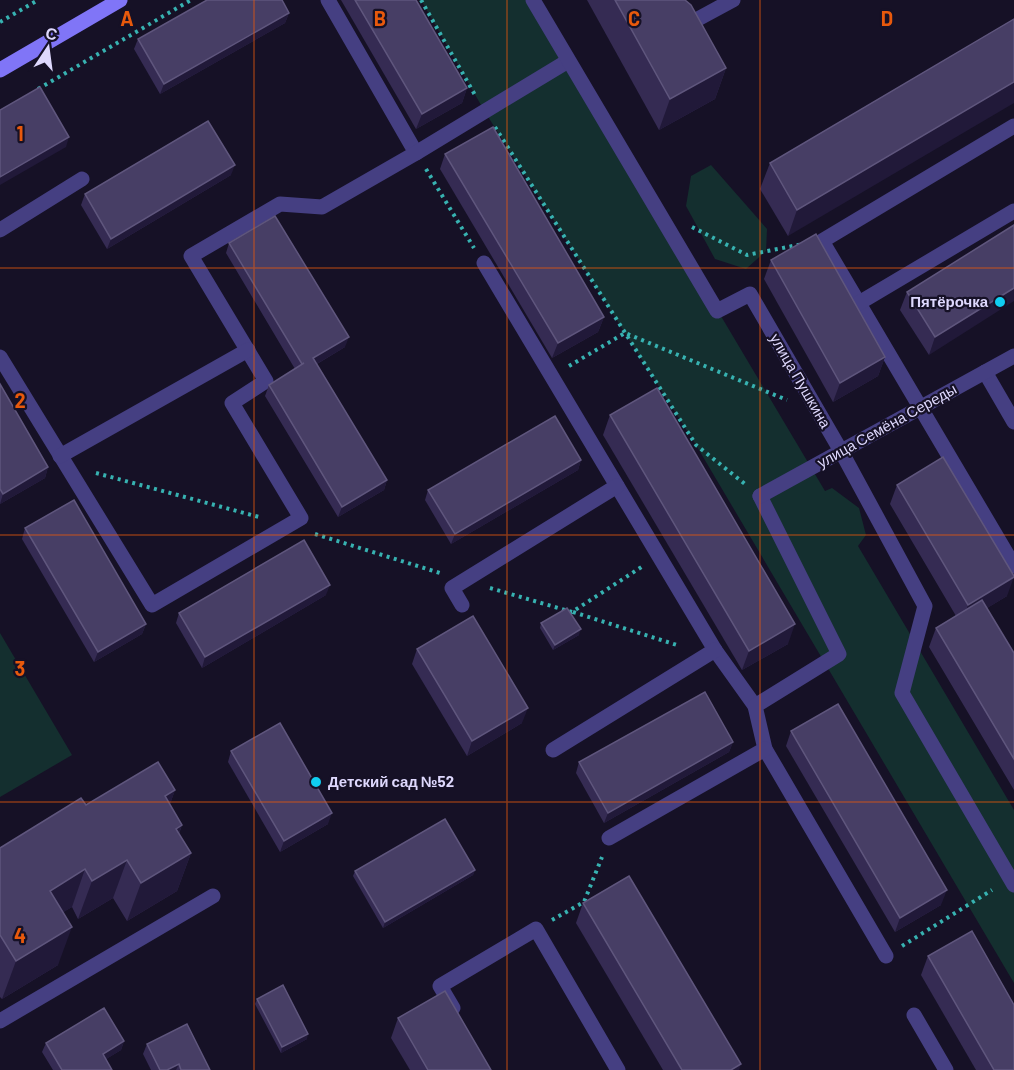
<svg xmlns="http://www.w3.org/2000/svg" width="1014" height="1070" font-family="Barlow,sans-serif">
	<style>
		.green { fill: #142f2f }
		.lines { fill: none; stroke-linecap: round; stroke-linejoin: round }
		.path { stroke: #37b2b1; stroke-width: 4; stroke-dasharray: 3 4.5; stroke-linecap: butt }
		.lane { stroke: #453f82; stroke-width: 15 }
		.street { stroke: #453f82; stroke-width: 15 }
		.secondary { stroke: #8075f7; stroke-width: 15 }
		.wall { fill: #352b53 }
		.shaded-wall { fill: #211939 }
		.building { fill: #473e65; stroke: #5f567d; stroke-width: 1.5 }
		.grid { fill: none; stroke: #e8590c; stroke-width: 1.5; stroke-opacity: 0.55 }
		.poi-dot { fill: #10cef1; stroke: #161126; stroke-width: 2 }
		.labels { text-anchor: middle; stroke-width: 4.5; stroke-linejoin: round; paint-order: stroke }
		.poi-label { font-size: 15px; font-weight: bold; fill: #ded8fd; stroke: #161126; text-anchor: end }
		.street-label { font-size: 15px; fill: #ded8fd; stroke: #161126 }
		.grid-label { font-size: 20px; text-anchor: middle; font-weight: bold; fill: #e8590c; stroke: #161126; stroke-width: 4.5; stroke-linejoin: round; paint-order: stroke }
	</style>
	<rect width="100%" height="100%" fill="#161126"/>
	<g class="green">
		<polygon points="421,0 533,0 825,491 832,488 859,508 866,535 858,546 1014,810 1014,983 696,445 485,112"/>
		<polygon points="711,165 767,229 766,251 746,269 715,259 686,206 691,176"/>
		<polygon points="0,633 72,755 0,797"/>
	</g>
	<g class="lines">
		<g class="path">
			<polyline points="421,0 475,95"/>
			<polyline points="0,22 38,0"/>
			<polyline points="38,89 191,0"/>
			<polyline points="495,127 696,445 745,484"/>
			<polyline points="426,169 474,248"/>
			<polyline points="692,227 747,255 803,244"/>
			<polyline points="569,366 625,333 787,400"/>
			<polyline points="96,473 259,517"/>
			<polyline points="315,534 440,573"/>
			<polyline points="490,588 572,612 643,566"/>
			<polyline points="573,612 680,646"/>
			<polyline points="552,920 584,902 602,857"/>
			<polyline points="902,946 992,890"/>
		</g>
		<g class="lane">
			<polyline points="328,0 416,153"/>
			<polyline points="668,0 683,27 733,0"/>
			<polyline points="1014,126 822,241 1014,566"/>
			<polyline points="0,230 82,179"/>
			<polyline points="484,263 715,650 755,706"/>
			<polyline points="859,303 1014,211"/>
			<polyline points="0,357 152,605 301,518 232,403 266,381 191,256 280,204 322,207 416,153 568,61"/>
			<polyline points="985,372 1014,422"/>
			<polyline points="60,456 248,350"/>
			<polyline points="760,496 839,654 755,706 765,749 886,956"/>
			<polyline points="462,605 452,588 617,486"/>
			<polyline points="553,750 715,650"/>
			<polyline points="609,838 765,749"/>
			<polyline points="453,1008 440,986 536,929 618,1070"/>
			<polyline points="914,1015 946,1070"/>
			<polyline points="0,1021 213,896"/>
		</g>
		<g class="street">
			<polyline points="533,0 717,311 750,294 841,451 925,606 902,693 1014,885"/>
			<polyline points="760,496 1014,356"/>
		</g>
		<polyline class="secondary" points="0,70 120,0"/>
	</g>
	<g class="wall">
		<polygon points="341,0 416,0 467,88 462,103 416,129"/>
		<polygon points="587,0 685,0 726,68 715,99 659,130"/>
		<polygon points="289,13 285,23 160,94 134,49 138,39"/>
		<polygon points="1014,19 788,236 760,189 770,163"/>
		<polygon points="445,154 604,317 598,332 552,358 440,169"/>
		<polygon points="231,175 107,249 81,205 85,194"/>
		<polygon points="1014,225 929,355 900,310 907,292"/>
		<polygon points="229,243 345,347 317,364 387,480 384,490 338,517 265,396 269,385 295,369 226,253"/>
		<polygon points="771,260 885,357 878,376 833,402 764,279"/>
		<polygon points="0,384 48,467 45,478 0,504"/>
		<polygon points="610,415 788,644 742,670 603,435"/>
		<polygon points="581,460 578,470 451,544 425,500 428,490"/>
		<polygon points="897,485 1007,596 987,608 1014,653 1014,790 929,647 936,628 956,616 890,504"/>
		<polygon points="25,528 146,624 142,634 94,662 22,539"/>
		<polygon points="326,595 202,668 176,623 179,613"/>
		<polygon points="541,623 579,635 553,650 540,628"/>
		<polygon points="417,649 522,723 467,756 412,664"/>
		<polygon points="791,731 941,905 895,932 786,746"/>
		<polygon points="733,742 729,752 604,823 576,773 579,762"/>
		<polygon points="231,751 328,824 280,852 228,762"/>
		<polygon points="175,790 170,804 182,825 179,834 191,853 177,891 127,921 113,898 78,919 72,907 63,912 58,965 2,999 0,997 0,848"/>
		<polygon points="475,870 473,875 383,928 353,876 355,871"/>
		<polygon points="583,903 739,1070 663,1070 576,923"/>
		<polygon points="928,956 1014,1070 976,1070 921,975"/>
		<polygon points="257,999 307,1039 281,1053 255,1004"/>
		<polygon points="398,1018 491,1070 410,1070 391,1038"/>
		<polygon points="124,1041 121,1050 106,1059 112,1070 53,1070 42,1052 46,1043"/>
		<polygon points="147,1044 210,1070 151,1070 143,1054"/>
	</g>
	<g class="shaded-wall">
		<polygon points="289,13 285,23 160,94 164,84"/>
		<polygon points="726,68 715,99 659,130 670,99"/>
		<polygon points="1014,82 1014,103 788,236 797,210"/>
		<polygon points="467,88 462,103 416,129 422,114"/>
		<polygon points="69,137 66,147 0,185 0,177"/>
		<polygon points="235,165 231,175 107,249 111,239"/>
		<polygon points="1014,288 1014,301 929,355 935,337"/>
		<polygon points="604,317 598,332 552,358 558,343"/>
		<polygon points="349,337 345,347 310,368 313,358"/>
		<polygon points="885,357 878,376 833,402 840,383"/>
		<polygon points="581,460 578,470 451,544 455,534"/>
		<polygon points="48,467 45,478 0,504 3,494"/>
		<polygon points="387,480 384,490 338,517 342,507"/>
		<polygon points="1014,577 1007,596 961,624 968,605"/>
		<polygon points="330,585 326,595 202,668 205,657"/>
		<polygon points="146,624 142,634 94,662 98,652"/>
		<polygon points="795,624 788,644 742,670 749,651"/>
		<polygon points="581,629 579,635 553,650 555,645"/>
		<polygon points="528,708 522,723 467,756 472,741"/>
		<polygon points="733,742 729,752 604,823 608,813"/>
		<polygon points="175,790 161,829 165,796"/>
		<polygon points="332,813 328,824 280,852 284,841"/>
		<polygon points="182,825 168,863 176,829"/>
		<polygon points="191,853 177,891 127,921 141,883"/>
		<polygon points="127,860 113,898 78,919 92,881"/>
		<polygon points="85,869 72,907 36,929 50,891"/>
		<polygon points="475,870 473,875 383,928 385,922"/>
		<polygon points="947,890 941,905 895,932 900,918"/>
		<polygon points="72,927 58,965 2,999 16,961"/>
		<polygon points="308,1034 307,1039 281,1053 282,1047"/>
		<polygon points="124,1041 121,1050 100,1063 103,1054"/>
		<polygon points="179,1064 176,1070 167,1070"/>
		<polygon points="741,1064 739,1070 731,1070"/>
	</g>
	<g class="building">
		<polygon points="207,0 282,0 289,13 164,84 138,39"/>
		<polygon points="355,0 416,0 467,88 422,114"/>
		<polygon points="615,0 685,0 691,5 726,68 670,99"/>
		<polygon points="1014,19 1014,82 797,210 770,163"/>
		<polygon points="40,87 69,137 0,177 0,110"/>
		<polygon points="208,121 235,165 111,239 85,194"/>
		<polygon points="493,127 604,317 558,343 445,154"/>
		<polygon points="275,216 349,337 313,358 387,480 342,507 269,385 304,363 302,364 229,243"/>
		<polygon points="1014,225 1014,288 935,337 907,292"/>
		<polygon points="816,234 885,357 840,383 771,260"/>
		<polygon points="0,384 48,467 3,494 0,489"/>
		<polygon points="657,388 795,624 749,651 610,415"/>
		<polygon points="555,416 581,460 455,534 428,490"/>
		<polygon points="943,457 1014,576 1014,577 968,605 897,485"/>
		<polygon points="74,500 146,624 98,652 25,528"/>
		<polygon points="304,540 330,585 205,657 179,613"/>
		<polygon points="982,600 1014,653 1014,759 936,628"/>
		<polygon points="567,608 581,629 555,645 541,623"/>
		<polygon points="473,616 528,708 472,741 417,649"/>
		<polygon points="705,692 733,742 608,813 579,762"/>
		<polygon points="838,704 947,890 900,918 791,731"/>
		<polygon points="280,723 332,813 284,841 231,751"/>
		<polygon points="158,762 175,790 165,796 182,825 176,829 191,853 141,883 127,860 92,881 85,869 50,891 72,927 16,961 0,935 0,848 81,798 86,805"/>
		<polygon points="445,819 475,870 385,922 355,871"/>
		<polygon points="629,876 741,1064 731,1070 682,1070 583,903"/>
		<polygon points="972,931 1014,1005 1014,1070 994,1070 928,956"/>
		<polygon points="283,985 308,1034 282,1047 257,999"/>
		<polygon points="445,991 491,1070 428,1070 398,1018"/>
		<polygon points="104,1008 124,1041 103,1054 112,1070 62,1070 46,1043"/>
		<polygon points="187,1024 210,1070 181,1070 179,1064 167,1070 160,1070 147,1044"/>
	</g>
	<path class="grid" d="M 254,0 L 254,1070M 507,0 L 507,1070M 760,0 L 760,1070M 0,268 L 1014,268M 0,535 L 1014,535M 0,802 L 1014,802"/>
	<g class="poi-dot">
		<circle cx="1000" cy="302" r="6"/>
		<circle cx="316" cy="782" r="6"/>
	</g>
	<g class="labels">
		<g class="poi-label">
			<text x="988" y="307">Пятёрочка</text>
			<text x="328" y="787" text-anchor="start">Детский сад №52</text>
		</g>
		<g class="street-label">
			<text transform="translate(800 381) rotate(60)" y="5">улица Пушкина</text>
			<text transform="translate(887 426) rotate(-29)" y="5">улица Семёна Середы</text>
		</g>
	</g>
	<g class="grid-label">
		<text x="127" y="26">A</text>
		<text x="380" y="26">B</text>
		<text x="634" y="26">C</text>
		<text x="887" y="26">D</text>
		<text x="20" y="141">1</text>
		<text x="20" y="408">2</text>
		<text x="20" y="676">3</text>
		<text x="20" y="943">4</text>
	</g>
	<g transform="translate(48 48) rotate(13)" stroke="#161126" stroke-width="4.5" paint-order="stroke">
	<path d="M0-4.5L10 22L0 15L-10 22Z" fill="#ded8fd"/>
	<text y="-9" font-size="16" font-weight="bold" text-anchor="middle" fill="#ded8fd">С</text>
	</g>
</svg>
